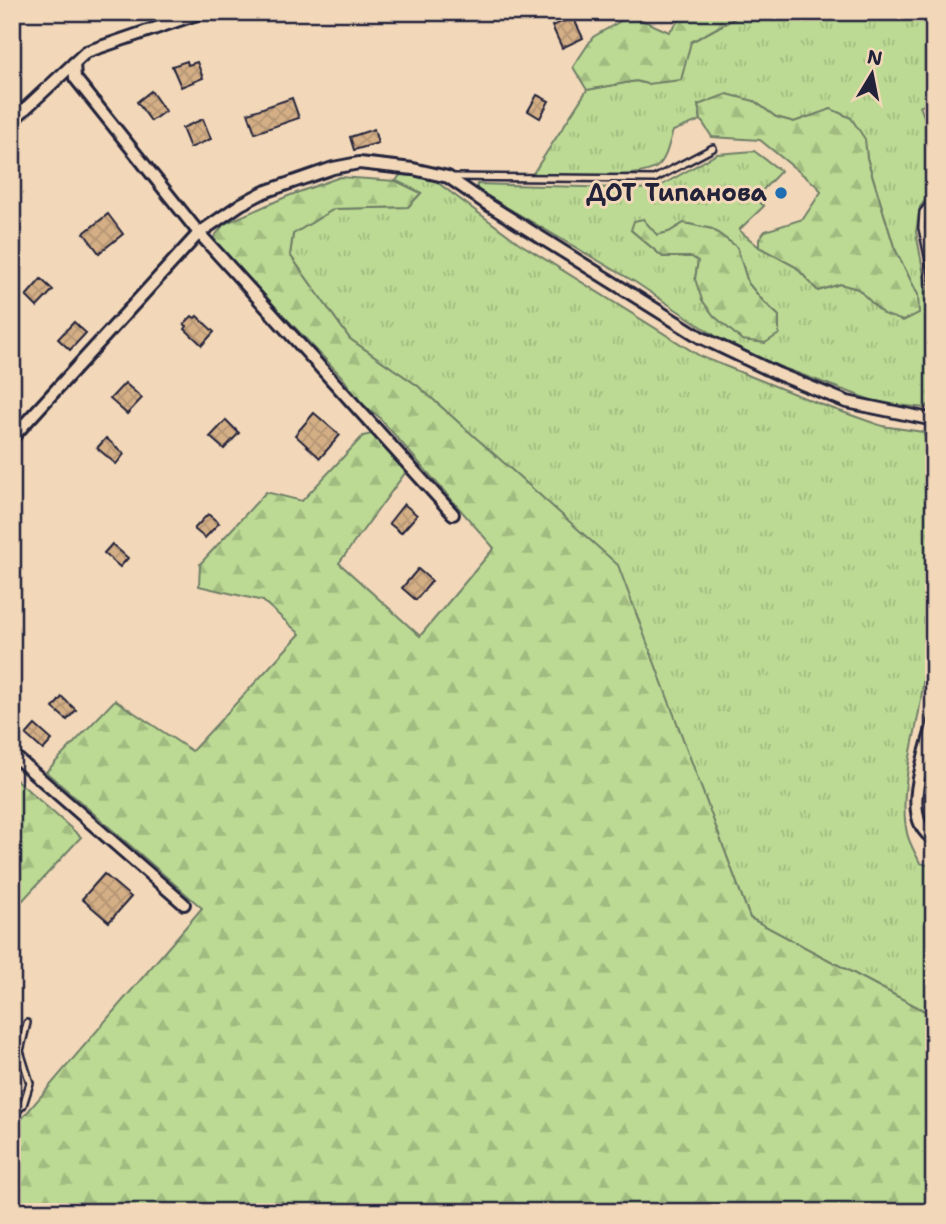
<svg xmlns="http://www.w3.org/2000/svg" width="946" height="1224" font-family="'Shantell Sans',sans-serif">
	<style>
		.grass { fill: url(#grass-tufts); stroke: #6f7e67; stroke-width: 2; fill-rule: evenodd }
		.forest { fill: url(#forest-firs); stroke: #6f7e67; stroke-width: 2 }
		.building { fill: url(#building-cross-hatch); stroke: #22223b; stroke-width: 2 }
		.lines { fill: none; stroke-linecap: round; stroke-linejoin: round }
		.service-casing { stroke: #22223b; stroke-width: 10 }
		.minor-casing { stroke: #22223b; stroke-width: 16 }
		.service { stroke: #f2d8b9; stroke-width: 5 }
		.minor { stroke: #f2d8b9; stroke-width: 10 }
		.poi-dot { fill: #1f6fb2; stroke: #f2d8b9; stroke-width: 2.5 }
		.labels { text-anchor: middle; stroke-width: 6; stroke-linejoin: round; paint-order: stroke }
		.poi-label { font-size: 24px; font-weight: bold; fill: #22223b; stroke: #f2d8b9; text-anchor: end }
	</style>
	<defs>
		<pattern id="grass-tufts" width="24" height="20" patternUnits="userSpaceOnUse" patternTransform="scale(1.75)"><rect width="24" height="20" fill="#bcda93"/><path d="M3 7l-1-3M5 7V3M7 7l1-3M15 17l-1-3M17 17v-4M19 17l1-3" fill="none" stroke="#a1bb80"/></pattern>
		<pattern id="forest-firs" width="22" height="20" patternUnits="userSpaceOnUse" patternTransform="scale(1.75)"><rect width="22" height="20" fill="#bcda93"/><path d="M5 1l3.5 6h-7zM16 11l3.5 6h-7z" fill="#a1bb80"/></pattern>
		<pattern id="building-cross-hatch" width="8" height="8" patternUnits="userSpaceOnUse" patternTransform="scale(1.75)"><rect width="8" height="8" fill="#d4af86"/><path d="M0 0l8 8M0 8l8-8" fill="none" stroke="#b69675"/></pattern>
	</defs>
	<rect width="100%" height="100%" fill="#f2d8b9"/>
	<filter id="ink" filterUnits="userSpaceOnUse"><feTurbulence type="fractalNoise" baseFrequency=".0143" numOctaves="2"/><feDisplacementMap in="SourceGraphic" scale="14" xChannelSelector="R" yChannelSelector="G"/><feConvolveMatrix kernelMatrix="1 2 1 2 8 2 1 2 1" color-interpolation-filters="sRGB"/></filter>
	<g filter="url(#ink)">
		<g class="grass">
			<path d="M 746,12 L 934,12 L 934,104 L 920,106 L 930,132 L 934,133 L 934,196 L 926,199 L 920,207 L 916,232 L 927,291 L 931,394 L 930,403 L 925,408 L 879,403 L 778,366 L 720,339 L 635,282 L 477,190 L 477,184 L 655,189 L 717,154 L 754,151 L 781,171 L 755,198 L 764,206 L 739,230 L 759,247 L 796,267 L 817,290 L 840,284 L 859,289 L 883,314 L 918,295 L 894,247 L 867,158 L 864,139 L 851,118 L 831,109 L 794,122 L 776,117 L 754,101 L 698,105 L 701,120 L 673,131 C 669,142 667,158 658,166 C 640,181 558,175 532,175 L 587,90 L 636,81 L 647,84 L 691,42 ZM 684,223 L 712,229 L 737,247 L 748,283 L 762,300 L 779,316 L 695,279 L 698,261 L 692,257 L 663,257 L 632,231 L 649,228 L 657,235 L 669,232 Z"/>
			<path d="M 400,175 L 430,177 L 519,243 L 700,356 L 817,403 L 882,426 L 923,432 L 928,444 L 934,489 L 934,631 C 924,652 925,676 921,699 C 915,741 898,791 907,833 C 909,843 916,854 920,863 L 934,867 L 934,1016 L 750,918 L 617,565 L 418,386 L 350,339 L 290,255 L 293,234 L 334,209 L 408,207 L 421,193 L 396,181 Z"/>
		</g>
		<g class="forest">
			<polygon points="682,12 746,12 691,42 681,80 647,84 636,81 587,90 573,67 593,37 631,15 669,32 682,17"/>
			<polygon points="727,94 754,101 776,117 794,122 831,109 851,118 865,139 867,158 894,247 918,295 919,313 903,321 883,314 858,289 840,284 818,291 796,267 759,247 759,239 765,231 803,219 821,192 818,187 760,140 712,137 701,120 698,105"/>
			<polygon points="340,177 396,181 421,193 408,207 334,209 293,234 290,255 350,339 418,386 618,565 750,918 934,1016 934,1212 12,1212 12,1130 202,908 46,772 115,700 192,751 300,634 263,601 199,586 200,564 266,492 302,501 363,436 372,434 408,469 339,563 420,636 494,548 378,416 362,404 342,377 212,240 224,224 288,196"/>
			<polygon points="643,219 657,235 669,232 684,223 712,229 737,247 748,283 762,300 779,316 779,334 765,343 742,340 714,316 702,300 695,279 698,261 692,257 663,257 631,230 634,221"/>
			<polygon points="12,776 81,837 12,912"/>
		</g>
		<g class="building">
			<polygon points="573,17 583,38 562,48 552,26"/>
			<polygon points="187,61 188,65 197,62 203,78 181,87 172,66"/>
			<polygon points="151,91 165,111 151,121 137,102"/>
			<polygon points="537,95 549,101 540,118 528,111"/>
			<polygon points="292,98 299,118 255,133 248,113"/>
			<polygon points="203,119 211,139 190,148 182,128"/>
			<polygon points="374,129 378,143 354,150 350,137"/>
			<polygon points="108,214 123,234 99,253 84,233"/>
			<polygon points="41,279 53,290 37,307 26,296"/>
			<polygon points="192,316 195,318 197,316 214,332 202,345 185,329 187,326 184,324"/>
			<polygon points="74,322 86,333 70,350 58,339"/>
			<polygon points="125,383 142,398 127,414 110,399"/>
			<polygon points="314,413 340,435 320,458 295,435"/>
			<polygon points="226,420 239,433 224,449 210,437"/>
			<polygon points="106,438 124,454 116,464 97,448"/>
			<polygon points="404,504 417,515 401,533 389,523"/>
			<polygon points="208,514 219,523 205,538 194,529"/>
			<polygon points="112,544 128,558 120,567 104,553"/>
			<polygon points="418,569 432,581 416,600 402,588"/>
			<polygon points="62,697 76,710 67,720 53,708"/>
			<polygon points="35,725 52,740 43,750 26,735"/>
			<polygon points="104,874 131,897 109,922 82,899"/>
		</g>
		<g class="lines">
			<defs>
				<g id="service">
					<polyline points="452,177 654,179 713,148"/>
					<polyline points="934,202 931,202 923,212 922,228 932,274 934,300"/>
					<polyline points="12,1116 23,1105 30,1083 20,1051 27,1023"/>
				</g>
				<g id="minor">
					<polyline points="74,63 75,78 199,233 453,514"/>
					<polyline points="12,121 86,52 203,12"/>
					<polyline points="12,438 199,233 241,204 264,192 333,168 359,163 413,169 448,177 484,202 700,337 778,374 847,402 934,420"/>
					<path d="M 934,721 C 927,752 898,819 934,839"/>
					<polyline points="12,754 184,904"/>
				</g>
			</defs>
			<use href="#service" class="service-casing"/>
			<use href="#minor" class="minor-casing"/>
			<use href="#service" class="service"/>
			<use href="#minor" class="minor"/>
		</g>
	</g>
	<circle class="poi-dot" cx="781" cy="193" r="7"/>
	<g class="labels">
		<g class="poi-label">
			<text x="767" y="201">ДОТ Типанова</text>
		</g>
	</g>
	<rect width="946" height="1224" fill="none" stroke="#f2d8b9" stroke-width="42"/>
	<rect x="21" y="21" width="904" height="1182" fill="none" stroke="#22223b" stroke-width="2.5" filter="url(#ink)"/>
	<g transform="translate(872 74) rotate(10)" stroke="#f2d8b9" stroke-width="5" paint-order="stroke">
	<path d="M0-5L12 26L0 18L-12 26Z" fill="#22223b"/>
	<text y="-10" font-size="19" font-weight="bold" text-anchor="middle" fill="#22223b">N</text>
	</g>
</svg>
